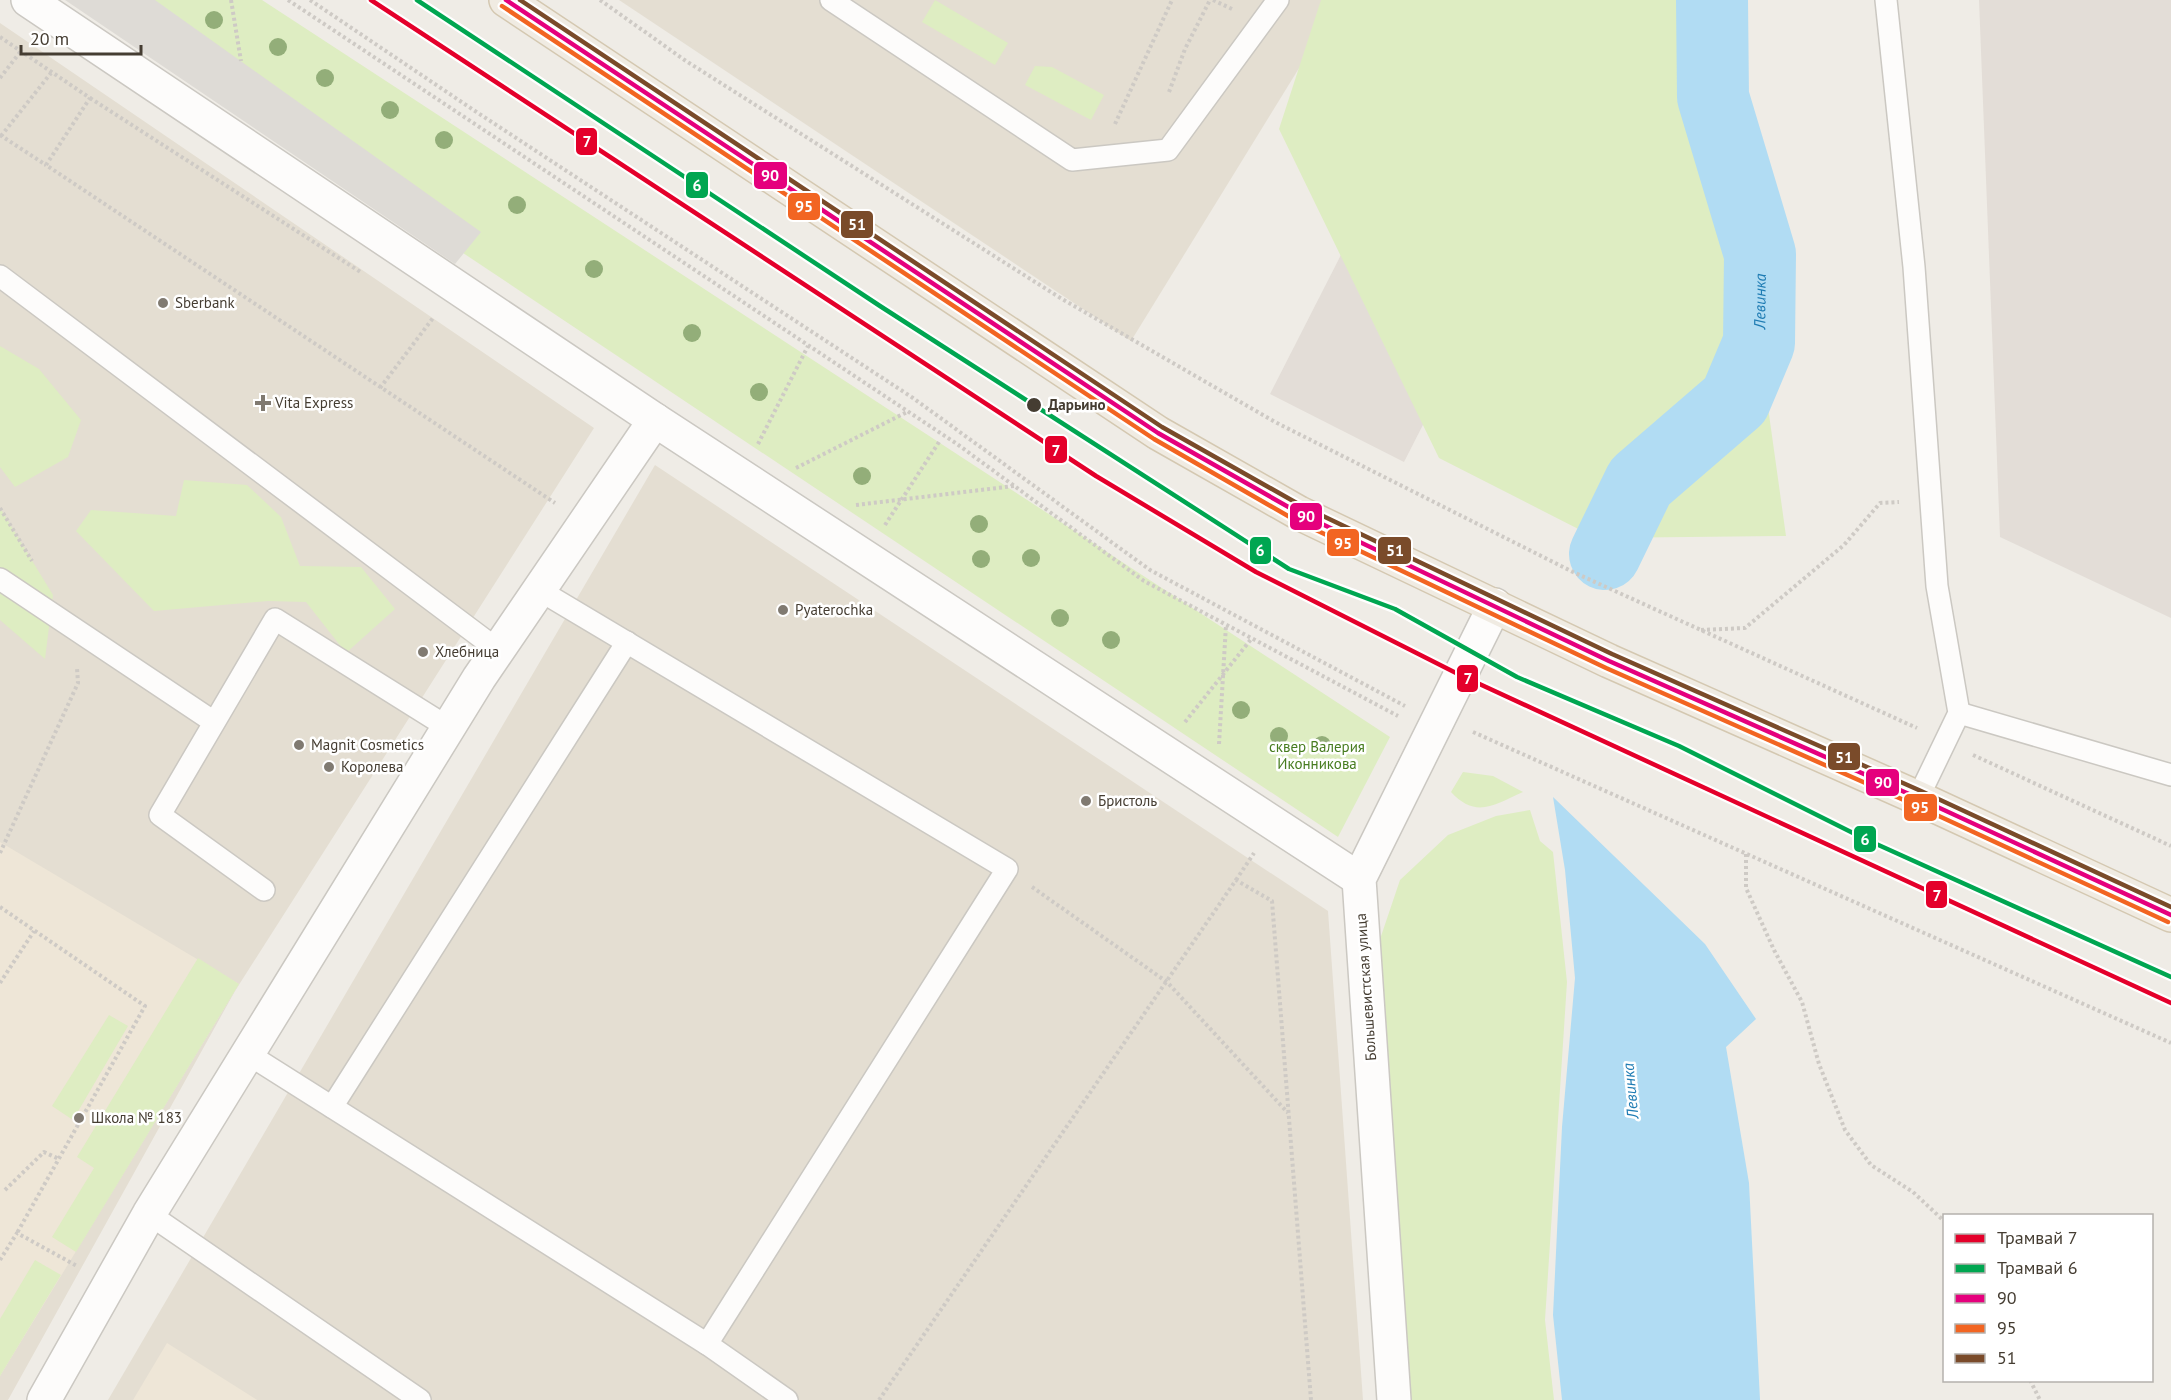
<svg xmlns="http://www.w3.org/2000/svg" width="2171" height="1400" font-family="'PT Sans',sans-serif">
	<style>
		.residential { fill: #e4ded2 }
		.industrial { fill: #e3ddd7 }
		.education { fill: #eee6d7 }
		.green { fill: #deedc2 }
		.parking { fill: #dedbd6 }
		.water { fill: #b1dcf3 }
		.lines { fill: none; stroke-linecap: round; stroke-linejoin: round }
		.river { stroke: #b1dcf3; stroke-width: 72 }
		.service-casing { stroke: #cbc8c2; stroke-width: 24 }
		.minor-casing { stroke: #cbc8c2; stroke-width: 36 }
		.primary-casing { stroke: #d4c8b1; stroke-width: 36 }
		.path { stroke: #cecac5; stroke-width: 4; stroke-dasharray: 3 3; stroke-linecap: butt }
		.service { stroke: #fdfcfb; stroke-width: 21 }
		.minor { stroke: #fdfcfb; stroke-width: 33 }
		.primary { stroke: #f0ebe2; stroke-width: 33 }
		.bus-1-casing { stroke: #fff; stroke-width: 9 }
		.bus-2-casing { stroke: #fff; stroke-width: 9 }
		.bus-3-casing { stroke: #fff; stroke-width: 9 }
		.bus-1 { stroke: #e5007d; stroke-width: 4.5 }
		.bus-2 { stroke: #f26522; stroke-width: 4.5 }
		.bus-3 { stroke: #7a4b2a; stroke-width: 4.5 }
		.tram-1-casing { stroke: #fff; stroke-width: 9 }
		.tram-2-casing { stroke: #fff; stroke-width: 9 }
		.tram-1 { stroke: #e4002b; stroke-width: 4.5 }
		.tram-2 { stroke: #00a651; stroke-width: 4.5 }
		.tree { fill: #93ae79 }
		.poi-dot { fill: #807a71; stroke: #fff; stroke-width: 2 }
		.stop-dot { fill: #453d32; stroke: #fff; stroke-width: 2 }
		.labels { text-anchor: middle; stroke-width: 5; stroke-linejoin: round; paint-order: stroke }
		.poi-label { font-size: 15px; fill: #453d32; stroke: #fff; text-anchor: start }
		.stop-label { font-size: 15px; font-weight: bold; fill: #453d32; stroke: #fff; text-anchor: start }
		.park-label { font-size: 15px; fill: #477c1f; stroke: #fff }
		.street-label { font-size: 15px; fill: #453d32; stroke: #fff }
		.water-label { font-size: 16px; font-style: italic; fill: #1f7cb3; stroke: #fff }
		.line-badge { stroke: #fff; stroke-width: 2 }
		.badge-label { font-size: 16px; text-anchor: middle; font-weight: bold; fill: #fff }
	</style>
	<rect width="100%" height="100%" fill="#efece6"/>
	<g class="residential">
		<polygon points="619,0 1341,0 1131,341"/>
		<polygon points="0,23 594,428 235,991 8,1400 0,1400"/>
		<polygon points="655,465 1328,911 1363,1400 108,1400"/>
	</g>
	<g class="industrial">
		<polygon points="1979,0 2171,0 2171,618 2000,537"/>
		<polygon points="1345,247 1479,315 1404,462 1270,394"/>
	</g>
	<g class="education">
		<polygon points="0,842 239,984 0,1376"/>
		<polygon points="167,1343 257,1400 133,1400"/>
	</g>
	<g class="green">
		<polygon points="84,0 262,0 1390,737 1338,837"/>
		<polygon points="935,0 1008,43 995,65 922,22"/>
		<polygon points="1321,0 1730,0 1759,343 1786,536 1596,538 1439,458 1279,129"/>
		<polygon points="1035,66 1052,67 1104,95 1091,120 1025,85"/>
		<polygon points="0,346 39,369 81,420 68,457 15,487 0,467"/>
		<polygon points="184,480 247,485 281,517 300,566 361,567 395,609 346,653 306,602 268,601 154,611 76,531 91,510 176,516"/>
		<polygon points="0,508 53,595 45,659 0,620"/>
		<path d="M 1463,772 L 1493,776 L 1523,792 C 1494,805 1476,819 1451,792 Z"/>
		<polygon points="1530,810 1540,841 1553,852 1567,982 1545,1320 1554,1400 1404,1400 1375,954 1400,880 1448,835 1496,816"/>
		<polygon points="198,958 239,984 76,1252 52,1237 94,1168 77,1157"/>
		<polygon points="109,1015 128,1026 73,1120 52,1106"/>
		<polygon points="35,1260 61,1275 0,1376 0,1319"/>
	</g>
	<polygon class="parking" points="65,0 155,0 481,232 455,264"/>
	<polygon class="water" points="1553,797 1705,944 1756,1019 1726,1047 1749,1183 1760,1400 1562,1400 1553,1315 1562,1127 1575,978 1565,870"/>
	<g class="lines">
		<path class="river" id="s1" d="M 1605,554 L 1640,482 L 1735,400 L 1759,343 L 1760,254 L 1713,97 L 1712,0"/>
		<defs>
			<g id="service">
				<polyline points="831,0 1072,160 1168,150 1278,0"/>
				<polyline points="1886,0 1914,267 1937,586 1959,713 1918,798"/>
				<polyline points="0,276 498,650"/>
				<polyline points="0,579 214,722"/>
				<polyline points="539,590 1007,869 707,1344 787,1400"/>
				<polyline points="1959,713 2171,775"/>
				<polyline points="264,890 160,815 275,619 449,728"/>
				<polyline points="248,1054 707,1344"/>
				<polyline points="332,1107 627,642"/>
				<polyline points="149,1214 420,1400"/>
			</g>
			<g id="minor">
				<polyline points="28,0 655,420 1359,879"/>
				<polyline points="44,1400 149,1214 479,678 655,420"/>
				<polyline points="1394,1400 1359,879 1495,605"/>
			</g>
			<polyline id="primary" points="506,0 1158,433 1299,513 1609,661 1918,798 2171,915"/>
		</defs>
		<use href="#service" class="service-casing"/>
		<use href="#minor" class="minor-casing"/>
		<use href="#primary" class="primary-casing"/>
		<g class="path">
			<polyline points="231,0 241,61"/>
			<polyline points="288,0 957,444 1144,581 1398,716"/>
			<polyline points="310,0 475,111 913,398 1150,570 1405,706"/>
			<polyline points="600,0 686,61 1062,299 1275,422 1573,572 1917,728"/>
			<polyline points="1213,0 1232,9"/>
			<polyline points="0,37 90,98 46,165 555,503"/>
			<polyline points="0,78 21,51"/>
			<polyline points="1169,92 1185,49 1210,0"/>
			<polyline points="90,98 362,273"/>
			<polyline points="1115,124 1172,0"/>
			<polyline points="0,135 46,165"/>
			<polyline points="1,136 51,73"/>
			<polyline points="380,388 433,318"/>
			<polyline points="758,444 808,346"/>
			<polyline points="796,468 907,412"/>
			<polyline points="856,505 1014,486"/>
			<polyline points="0,508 32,561"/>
			<polyline points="885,525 939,442"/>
			<polyline points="1701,630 1745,628 1844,545 1880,503 1899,502"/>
			<polyline points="1185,722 1252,638"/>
			<polyline points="1473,732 2171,1043"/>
			<polyline points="1219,744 1226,625"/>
			<polyline points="1973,755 2171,846"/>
			<polyline points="0,853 78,683 77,668"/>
			<polyline points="1746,854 1746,888 1774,950 1802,1002 1819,1064 1845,1130 1871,1165 1913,1192 1944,1221"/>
			<polyline points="1236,880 1254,853"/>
			<polyline points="1032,887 1167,982 1288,1113"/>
			<polyline points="0,907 145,1006 17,1233"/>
			<polyline points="0,983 34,931"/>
			<polyline points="5,1190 44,1152 59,1159"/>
			<polyline points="0,1260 17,1233 77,1266"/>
			<polyline points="2030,1380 2040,1400"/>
			<polyline points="879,1400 1236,880 1272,901 1311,1400"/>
		</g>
		<use href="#service" class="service"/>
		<use href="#minor" class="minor"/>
		<use href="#primary" class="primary"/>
		<defs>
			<polyline id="bus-1" points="506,0 1158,433 1299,513 1609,661 1918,798 2171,915"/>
			<polyline id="bus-2" points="502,6 1154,439 1295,520 1606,668 1915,805 2168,922"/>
			<polyline id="bus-3" points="520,0 1162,427 1302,506 1612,654 1921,791 2171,907"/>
		</defs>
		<use href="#bus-1" class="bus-1-casing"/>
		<use href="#bus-2" class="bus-2-casing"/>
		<use href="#bus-3" class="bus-3-casing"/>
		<use href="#bus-1" class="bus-1"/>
		<use href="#bus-2" class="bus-2"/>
		<use href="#bus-3" class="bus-3"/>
		<defs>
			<polyline id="tram-1" points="371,0 1096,476 1256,572 1460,675 2171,1003"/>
			<polyline id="tram-2" points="417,0 880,306 1289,569 1395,609 1517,677 1679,746 1863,838 2171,977"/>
		</defs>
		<use href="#tram-1" class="tram-1-casing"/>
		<use href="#tram-2" class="tram-2-casing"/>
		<use href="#tram-1" class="tram-1"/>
		<use href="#tram-2" class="tram-2"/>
	</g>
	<g class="tree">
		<circle cx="214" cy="20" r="9"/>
		<circle cx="278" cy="47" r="9"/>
		<circle cx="325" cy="78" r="9"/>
		<circle cx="390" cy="110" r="9"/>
		<circle cx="444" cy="140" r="9"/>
		<circle cx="517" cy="205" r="9"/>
		<circle cx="594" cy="269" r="9"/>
		<circle cx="692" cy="333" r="9"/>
		<circle cx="759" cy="392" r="9"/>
		<circle cx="862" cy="476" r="9"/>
		<circle cx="979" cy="524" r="9"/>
		<circle cx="1031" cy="558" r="9"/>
		<circle cx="981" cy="559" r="9"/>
		<circle cx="1060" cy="618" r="9"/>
		<circle cx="1111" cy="640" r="9"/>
		<circle cx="1241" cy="710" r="9"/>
		<circle cx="1279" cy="736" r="9"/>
		<circle cx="1322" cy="745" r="9"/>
	</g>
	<g class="poi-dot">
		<circle cx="163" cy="303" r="6"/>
		<path d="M260 394h6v6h6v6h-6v6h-6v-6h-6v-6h6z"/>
		<circle cx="783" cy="610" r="6"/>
		<circle cx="423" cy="652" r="6"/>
		<circle cx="299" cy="745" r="6"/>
		<circle cx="329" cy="767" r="6"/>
		<circle cx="1086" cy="801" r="6"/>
		<circle cx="79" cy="1118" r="6"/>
	</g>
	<circle class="stop-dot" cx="1034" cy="405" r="8"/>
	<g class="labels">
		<g class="poi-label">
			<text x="175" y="308">Sberbank</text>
			<text x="275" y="408">Vita Express</text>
			<text x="795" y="615">Pyaterochka</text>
			<text x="435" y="657">Хлебница</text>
			<text x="311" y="750">Magnit Cosmetics</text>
			<text x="341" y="772">Королева</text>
			<text x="1098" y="806">Бристоль</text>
			<text x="91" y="1123">Школа № 183</text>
		</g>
		<g class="stop-label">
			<text x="1048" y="410">Дарьино</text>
		</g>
		<g class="park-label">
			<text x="1317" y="752">сквер Валерия<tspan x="1317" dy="17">Иконникова</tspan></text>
		</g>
		<g class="street-label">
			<text transform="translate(1366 987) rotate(-94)" y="5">Большевистская улица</text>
		</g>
		<g class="water-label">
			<text dy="6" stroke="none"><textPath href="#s1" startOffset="309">Левинка</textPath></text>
			<text transform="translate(1630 1091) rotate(-95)" y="6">Левинка</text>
		</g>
	</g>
	<g class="line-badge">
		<rect x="575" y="127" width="23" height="29" rx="6" fill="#e4002b"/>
		<rect x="753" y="161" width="35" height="29" rx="6" fill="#e5007d"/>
		<rect x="685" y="171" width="24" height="28" rx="6" fill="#00a651"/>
		<rect x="787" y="192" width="34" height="29" rx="6" fill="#f26522"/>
		<rect x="840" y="210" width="34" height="29" rx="6" fill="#7a4b2a"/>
		<rect x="1044" y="435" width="24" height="29" rx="6" fill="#e4002b"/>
		<rect x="1289" y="502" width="34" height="29" rx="6" fill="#e5007d"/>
		<rect x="1326" y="528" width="34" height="29" rx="6" fill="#f26522"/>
		<rect x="1377" y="536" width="35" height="29" rx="6" fill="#7a4b2a"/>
		<rect x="1249" y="536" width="23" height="29" rx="6" fill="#00a651"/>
		<rect x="1456" y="664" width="23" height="29" rx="6" fill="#e4002b"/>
		<rect x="1827" y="742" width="34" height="29" rx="6" fill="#7a4b2a"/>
		<rect x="1865" y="768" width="35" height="29" rx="6" fill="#e5007d"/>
		<rect x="1903" y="793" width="35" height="29" rx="6" fill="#f26522"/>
		<rect x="1853" y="825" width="24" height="28" rx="6" fill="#00a651"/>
		<rect x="1925" y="880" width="23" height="29" rx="6" fill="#e4002b"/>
	</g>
	<g class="badge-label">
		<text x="587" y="147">7</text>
		<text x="770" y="181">90</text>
		<text x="697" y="191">6</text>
		<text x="804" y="212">95</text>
		<text x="857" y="230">51</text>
		<text x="1056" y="456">7</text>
		<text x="1306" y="522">90</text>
		<text x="1343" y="549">95</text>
		<text x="1395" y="556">51</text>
		<text x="1260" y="556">6</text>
		<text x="1468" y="684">7</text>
		<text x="1844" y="763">51</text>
		<text x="1883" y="788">90</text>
		<text x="1920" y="813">95</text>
		<text x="1865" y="845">6</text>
		<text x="1937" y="901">7</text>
	</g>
	<rect x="1943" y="1214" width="210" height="168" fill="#ffffff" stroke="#b5b1ad" stroke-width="1.5"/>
	<rect x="1955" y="1234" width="30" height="9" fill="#e4002b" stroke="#b5b1ad" stroke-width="1.5"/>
	<text x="1997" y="1244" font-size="18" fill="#453d32">Трамвай 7</text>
	<rect x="1955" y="1264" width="30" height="9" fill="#00a651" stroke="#b5b1ad" stroke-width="1.5"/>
	<text x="1997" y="1274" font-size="18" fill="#453d32">Трамвай 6</text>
	<rect x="1955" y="1294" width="30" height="9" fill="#e5007d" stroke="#b5b1ad" stroke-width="1.5"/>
	<text x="1997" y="1304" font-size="18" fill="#453d32">90</text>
	<rect x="1955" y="1324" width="30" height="9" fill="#f26522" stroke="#b5b1ad" stroke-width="1.5"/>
	<text x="1997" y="1334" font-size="18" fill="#453d32">95</text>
	<rect x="1955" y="1354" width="30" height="9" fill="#7a4b2a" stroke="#b5b1ad" stroke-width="1.5"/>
	<text x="1997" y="1364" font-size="18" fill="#453d32">51</text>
	<path d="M21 45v9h120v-9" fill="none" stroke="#453d32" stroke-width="3"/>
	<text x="30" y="45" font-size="18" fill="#453d32" stroke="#ffffff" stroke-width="4.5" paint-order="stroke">20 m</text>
</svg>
